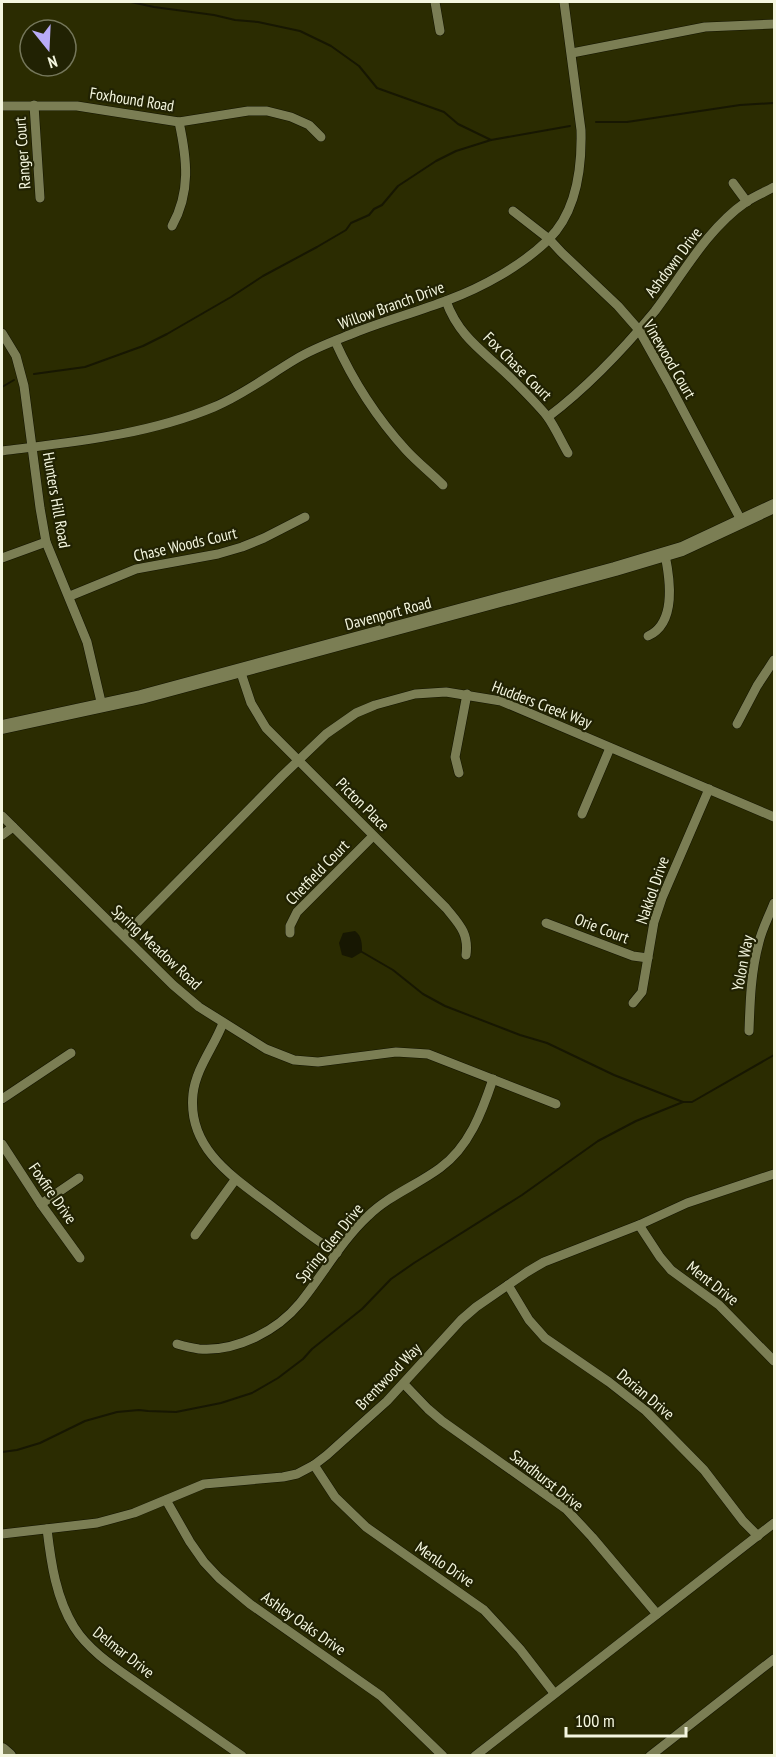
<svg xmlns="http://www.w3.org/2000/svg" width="776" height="1757" font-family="'PT Sans Narrow',sans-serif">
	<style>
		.water { fill: #171702 }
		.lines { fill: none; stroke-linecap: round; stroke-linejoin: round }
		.stream { stroke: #171702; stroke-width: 2 }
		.street-casing { stroke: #131400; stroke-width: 10 }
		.secondary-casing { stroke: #131400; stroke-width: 15 }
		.street { stroke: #7b7e54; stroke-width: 9 }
		.secondary { stroke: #7b7e54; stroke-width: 14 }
		.labels { text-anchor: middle; stroke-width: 4.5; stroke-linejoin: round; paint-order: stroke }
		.street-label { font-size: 16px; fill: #f4f6df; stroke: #212203 }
	</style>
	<rect width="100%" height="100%" fill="#2b2c01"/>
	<path class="water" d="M 355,931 C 362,936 362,944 362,952 L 352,958 L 342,955 L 339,943 L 343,933 Z"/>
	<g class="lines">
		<g class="stream">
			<polyline points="131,2 154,7 214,15 235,20 258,22 300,31 331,46 359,66 377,88 444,112 458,124 491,140"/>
			<polyline points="596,122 627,122 740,105 774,103"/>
			<polyline points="34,374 85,367 143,346 167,334 231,297 263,276 317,247 346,230 351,223 369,215 374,209 382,205 398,186 436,161 456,151 491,140 570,126"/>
			<polyline points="2,387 14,380"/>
			<polyline points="362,952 393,970 423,994 445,1006 520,1035 547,1043 614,1075 683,1102 692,1102 774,1055"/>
			<polyline points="2,1452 17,1450 40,1443 85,1421 117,1412 139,1410 148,1411 176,1412 221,1403 252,1393 278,1378 303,1359 312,1349 362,1309 391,1279 414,1263 522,1195 598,1141 636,1121 683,1102"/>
		</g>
		<defs>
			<g id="street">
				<polyline points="435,2 440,31"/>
				<polyline points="572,53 705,27 774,24"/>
				<polyline points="34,105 40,198"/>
				<polyline points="2,106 77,106 179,122 248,111 267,111 291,117 309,125 321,137"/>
				<polyline points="733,183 747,202"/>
				<polyline points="513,211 549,239 562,253 618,306 639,330 668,382 742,522"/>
				<path d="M 172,226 C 191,192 187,159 179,122"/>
				<path d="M 446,301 C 460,340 488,354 515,382 C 526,393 537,404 547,416 C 555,427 561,441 568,453"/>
				<polyline points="2,333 16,356 24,386 40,508 46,542 87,642 102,706"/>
				<path d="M 335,341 C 353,381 376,417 406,450 C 417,462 431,473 443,485"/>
				<path d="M 548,417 C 589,386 622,351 655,311 C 683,274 707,229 746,202 C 755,196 765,192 774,187"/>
				<path d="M 2,451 C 73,442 147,435 214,407 C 243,395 269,375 296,359 C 314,348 334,341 354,333 C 384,321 417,312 448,300 C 483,287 521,266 548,240 C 577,212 582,167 581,130 L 564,2"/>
				<polyline points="2,558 46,542"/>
				<polyline points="70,596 136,569 218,554 242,547 264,538 305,517"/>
				<path d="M 648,636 C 677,623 670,579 665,555"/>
				<path d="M 240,670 L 251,703 L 266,728 L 446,908 C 459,924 469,933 466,955"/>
				<polyline points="737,724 757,686 774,660"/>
				<polyline points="459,773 455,757 467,694"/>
				<polyline points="582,814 610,748"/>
				<polyline points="2,816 173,985 199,1007 266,1049 294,1060 318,1062 396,1052 428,1054 556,1104"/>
				<polyline points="2,835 13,827"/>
				<polyline points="546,923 633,956 648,958"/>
				<polyline points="290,933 290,926 297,912 373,836"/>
				<polyline points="124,936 282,776 326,734 356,713 375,705 415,694 446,692 501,701 774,817"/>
				<polyline points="633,1003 642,992 654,922 662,898 709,789"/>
				<path d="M 223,1023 C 214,1047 196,1068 193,1094 C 187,1150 236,1179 274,1208 C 294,1223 315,1240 337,1253"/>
				<path d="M 749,1031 C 750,1001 751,971 759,942 C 762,929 769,916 774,903"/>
				<polyline points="2,1099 71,1053"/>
				<polyline points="2,1144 41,1204 80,1258"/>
				<polyline points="41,1204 79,1178"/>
				<polyline points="639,1225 660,1257 671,1270 719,1305 774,1361"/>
				<polyline points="195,1235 235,1180"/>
				<polyline points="508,1285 529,1320 545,1338 609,1382 646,1411 704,1470 743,1521 758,1536"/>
				<path d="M 177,1344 C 184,1346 192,1348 199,1349 C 236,1352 277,1331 300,1303 C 323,1275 341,1241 368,1216 C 388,1196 417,1185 440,1168 C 469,1147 482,1112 493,1079"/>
				<polyline points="404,1384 428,1409 442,1421 566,1509 592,1537 657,1614"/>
				<polyline points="314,1465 335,1497 366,1527 484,1610 520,1649 554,1693"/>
				<polyline points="166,1500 190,1542 204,1562 219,1578 250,1604 381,1696 443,1756"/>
				<path d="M 47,1529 C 51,1563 56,1598 74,1627 C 91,1654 121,1671 147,1690 C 179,1712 210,1734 242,1756"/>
				<polyline points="2,1534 97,1523 134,1513 204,1484 283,1477 297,1474 314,1465 327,1455 387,1401 461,1320 476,1307 527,1272 544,1262 639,1225 687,1203 774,1174"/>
				<polyline points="475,1756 774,1523"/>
				<polyline points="650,1756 774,1659"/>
			</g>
			<g id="secondary">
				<polyline points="2,727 141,697 615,569 682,549 774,506"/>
				<polyline points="2,1750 9,1756"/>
			</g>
		</defs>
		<use href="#street" class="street-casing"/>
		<use href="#secondary" class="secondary-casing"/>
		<use href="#street" class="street"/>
		<use href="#secondary" class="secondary"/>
	</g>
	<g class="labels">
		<g class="street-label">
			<text transform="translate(132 99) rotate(9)" y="6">Foxhound Road</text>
			<text transform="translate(22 153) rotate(-94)" y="6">Ranger Court</text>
			<text transform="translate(673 262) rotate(-53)" y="6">Ashdown Drive</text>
			<text transform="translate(391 305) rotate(-20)" y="6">Willow Branch Drive</text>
			<text transform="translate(670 359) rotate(60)" y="6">Vinewood Court</text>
			<text transform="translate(518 366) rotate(45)" y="6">Fox Chase Court</text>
			<text transform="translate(57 500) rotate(80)" y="6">Hunters Hill Road</text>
			<text transform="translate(185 544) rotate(-13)" y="6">Chase Woods Court</text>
			<text transform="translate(388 613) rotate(-15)" y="6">Davenport Road</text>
			<text transform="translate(542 704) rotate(21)" y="6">Hudders Creek Way</text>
			<text transform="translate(363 804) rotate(45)" y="6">Picton Place</text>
			<text transform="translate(317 872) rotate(-46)" y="6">Chetfield Court</text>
			<text transform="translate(652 890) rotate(-71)" y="6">Nakkol Drive</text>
			<text transform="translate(602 928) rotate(21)" y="6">Orie Court</text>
			<text transform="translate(157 947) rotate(43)" y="6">Spring Meadow Road</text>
			<text transform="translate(742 963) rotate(-79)" y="6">Yolon Way</text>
			<text transform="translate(53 1193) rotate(55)" y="6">Foxfire Drive</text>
			<text transform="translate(329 1243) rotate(-51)" y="6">Spring Glen Drive</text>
			<text transform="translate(713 1283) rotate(38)" y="6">Ment Drive</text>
			<text transform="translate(388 1376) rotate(-46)" y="6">Brentwood Way</text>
			<text transform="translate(646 1394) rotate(40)" y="6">Dorian Drive</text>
			<text transform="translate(547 1480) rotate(38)" y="6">Sandhurst Drive</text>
			<text transform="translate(445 1564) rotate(34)" y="6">Menlo Drive</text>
			<text transform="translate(304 1623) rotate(35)" y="6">Ashley Oaks Drive</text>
			<text transform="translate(124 1652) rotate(38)" y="6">Delmar Drive</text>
		</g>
	</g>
	<rect width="776" height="1757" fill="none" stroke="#f4f6df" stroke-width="6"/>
	<g transform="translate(48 48) rotate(162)"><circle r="28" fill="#212203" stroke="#75775b" stroke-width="1.5"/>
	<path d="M0-4.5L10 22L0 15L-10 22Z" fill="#b8abf7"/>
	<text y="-9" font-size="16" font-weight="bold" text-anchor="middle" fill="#f4f6df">N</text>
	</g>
	<path d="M566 1727v9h120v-9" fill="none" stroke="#f4f6df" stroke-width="3"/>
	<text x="575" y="1727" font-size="18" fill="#f4f6df" stroke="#212203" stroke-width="4.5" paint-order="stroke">100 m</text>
</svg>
